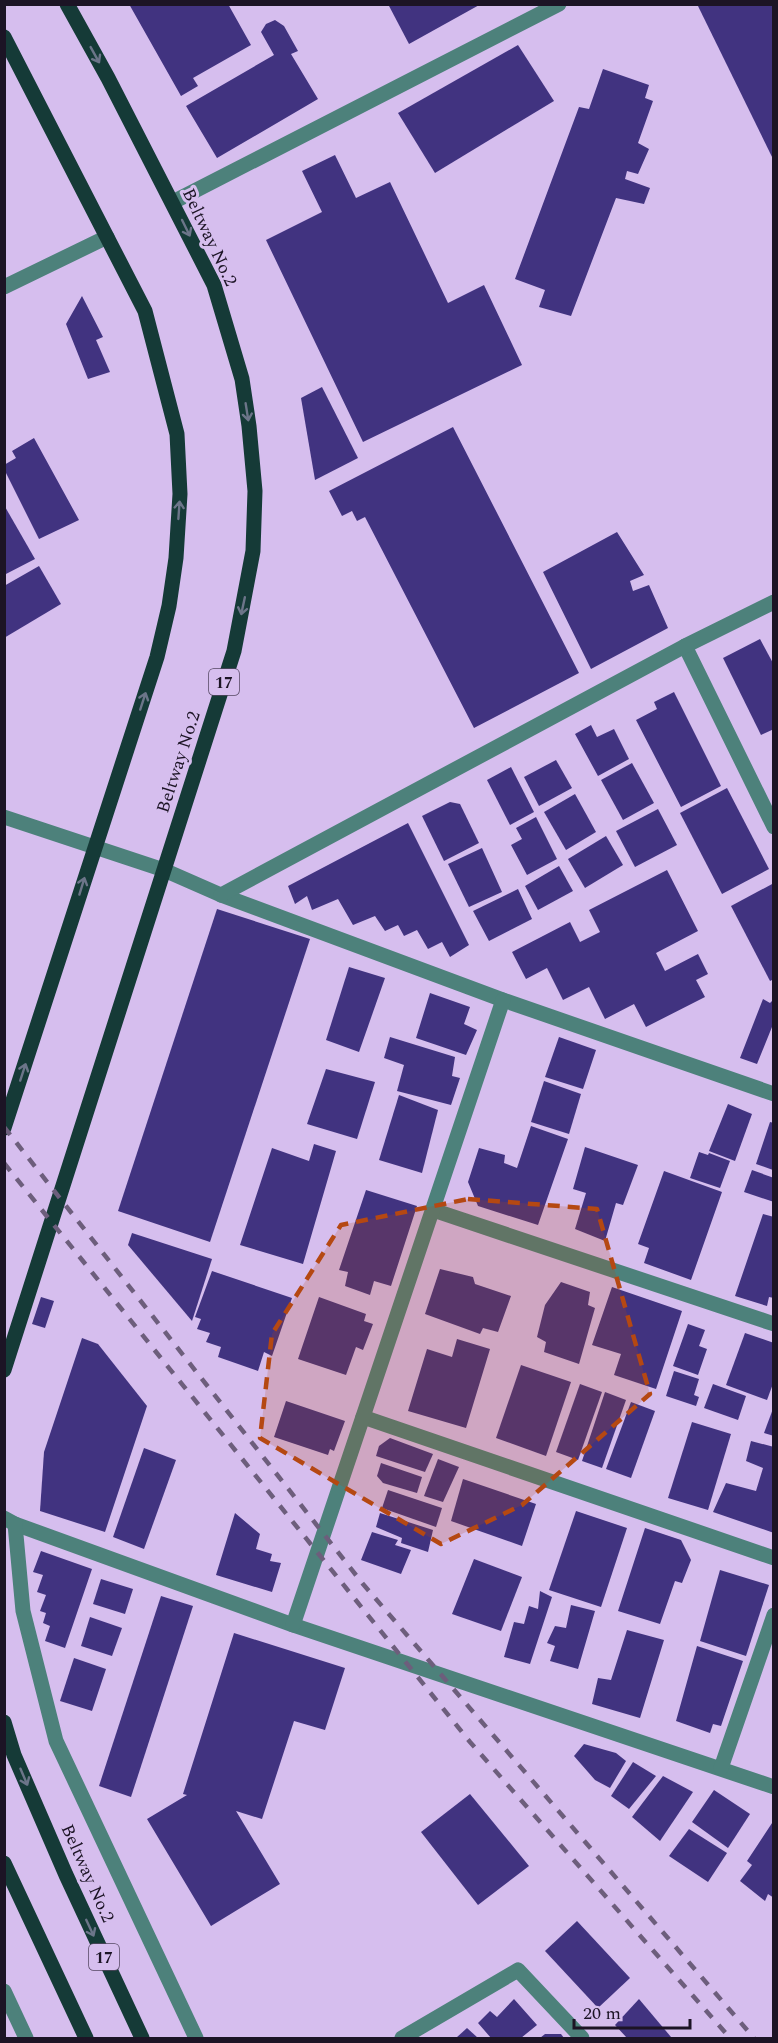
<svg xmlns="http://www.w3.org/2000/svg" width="778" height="2043" font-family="Spectral,serif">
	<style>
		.building { fill: #413380 }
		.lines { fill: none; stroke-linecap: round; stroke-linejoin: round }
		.minor { stroke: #4d817b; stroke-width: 15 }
		.major { stroke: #153a37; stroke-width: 15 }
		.rail { stroke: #6d5e7c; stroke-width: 4.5; stroke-dasharray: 10 10; stroke-linecap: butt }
		.oneway { stroke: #6c7589 }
		.marked { fill: #b54812; fill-opacity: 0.2; stroke: #b54812; stroke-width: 4.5; stroke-dasharray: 12 8; stroke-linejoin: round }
		.labels { text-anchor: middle; stroke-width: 6; stroke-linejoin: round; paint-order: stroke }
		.shield { fill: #d6beee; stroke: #544761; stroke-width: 1.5 }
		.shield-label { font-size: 16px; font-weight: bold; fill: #1c1425 }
		.street-label { font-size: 18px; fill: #1c1425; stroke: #d6beee }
	</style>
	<rect width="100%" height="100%" fill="#d6beee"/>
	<g class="building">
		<polygon points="129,4 228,4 251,45 193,78 198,86 181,96"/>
		<polygon points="388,4 481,4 409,44"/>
		<polygon points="697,4 774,4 774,161"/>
		<polygon points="275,20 284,26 298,51 291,54 318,99 217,158 186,106 274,55 261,32 266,24"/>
		<polygon points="518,45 554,101 435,173 398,113"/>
		<polygon points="603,69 649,85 645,98 653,101 638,143 649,149 638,174 627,171 625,179 650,188 644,204 616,198 571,316 539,307 545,290 515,279 579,107 589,109"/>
		<polygon points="335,155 356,198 390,182 448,303 484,285 522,365 363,442 266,240 322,212 302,171"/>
		<polygon points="82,296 103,337 96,340 110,372 88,379 66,324"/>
		<polygon points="322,387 358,458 315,480 301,398"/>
		<polygon points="453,427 579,673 474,728 365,517 357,521 352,511 342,516 329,491"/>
		<polygon points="34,438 79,520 39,539 4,469 4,465 16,458 12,451"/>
		<polygon points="4,505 35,559 4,575"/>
		<polygon points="617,532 644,575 630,581 633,591 649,585 668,628 591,669 543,572"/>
		<polygon points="39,566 61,604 4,638 4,586"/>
		<polygon points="760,639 774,665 774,729 761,735 723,658"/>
		<polygon points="674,692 721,786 681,807 636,720 657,709 654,702"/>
		<polygon points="591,725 597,737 614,729 629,759 598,776 575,734"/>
		<polygon points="556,760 572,788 539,806 524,777"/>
		<polygon points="632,763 654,803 623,820 601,780"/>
		<polygon points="511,767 534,812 510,825 487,780"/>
		<polygon points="727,788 769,869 722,894 680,813"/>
		<polygon points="575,794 596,832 566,850 544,812"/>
		<polygon points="450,802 460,804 479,843 444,861 422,816"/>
		<polygon points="658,809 677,845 635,867 616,831"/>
		<polygon points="536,817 557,859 527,875 511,845 522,839 516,828"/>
		<polygon points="408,823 469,945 450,957 442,942 428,949 417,930 404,936 398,925 385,931 375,916 353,925 338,899 312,910 307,896 295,904 288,886"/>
		<polygon points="606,836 623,865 585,888 568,859"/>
		<polygon points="482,848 502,892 469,907 448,864"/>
		<polygon points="559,866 573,891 538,910 525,886"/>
		<polygon points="667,870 698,931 656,953 665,971 698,954 708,974 696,980 705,997 646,1027 634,1004 605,1019 589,987 563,1000 547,968 526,979 512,952 570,922 580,942 600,932 589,910"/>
		<polygon points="774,883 774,979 770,981 731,906"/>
		<polygon points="518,889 532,919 489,941 473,911"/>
		<polygon points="217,909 310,939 210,1242 118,1211"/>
		<polygon points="349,967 385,978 359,1052 326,1040"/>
		<polygon points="430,993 470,1007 464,1024 477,1030 466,1055 416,1038"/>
		<polygon points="763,999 770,1003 774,999 774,1022 757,1064 740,1058"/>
		<polygon points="390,1037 455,1057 452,1076 460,1078 451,1105 397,1091 404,1065 384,1058"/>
		<polygon points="559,1037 596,1050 583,1089 545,1077"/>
		<polygon points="326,1069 375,1082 357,1139 307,1124"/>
		<polygon points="544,1081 581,1094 569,1134 531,1122"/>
		<polygon points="399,1095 438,1110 422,1173 379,1160"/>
		<polygon points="728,1104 752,1114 735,1161 709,1151"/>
		<polygon points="770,1122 774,1123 773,1170 756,1164"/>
		<polygon points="531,1126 568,1139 538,1225 478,1206 468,1182 479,1148 505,1155 504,1163 517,1168"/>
		<polygon points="314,1144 336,1151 303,1264 240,1245 272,1148 309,1161"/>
		<polygon points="585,1147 638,1165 623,1205 616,1203 605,1241 575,1229 586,1193 573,1189"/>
		<polygon points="699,1152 708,1155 709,1153 730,1161 720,1188 690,1178"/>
		<polygon points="752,1170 774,1178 774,1202 744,1192"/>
		<polygon points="664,1171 722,1192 691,1280 644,1263 649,1248 638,1244"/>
		<polygon points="366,1190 417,1206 391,1286 374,1281 370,1295 345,1286 348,1272 339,1270"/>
		<polygon points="763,1214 774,1217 774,1298 769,1297 767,1306 735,1296"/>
		<polygon points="132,1233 212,1259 192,1321 128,1245"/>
		<polygon points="440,1269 473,1277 475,1284 511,1296 498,1332 483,1328 480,1334 425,1314"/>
		<polygon points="212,1271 292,1298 272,1356 264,1352 258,1371 218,1357 221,1347 206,1342 210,1333 197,1329 201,1319 195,1317"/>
		<polygon points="561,1282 590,1292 588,1305 595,1308 579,1364 544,1352 546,1342 537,1337 545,1305"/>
		<polygon points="612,1287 682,1311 656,1389 614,1375 621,1354 592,1345"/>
		<polygon points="41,1297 54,1301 45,1328 32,1324"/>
		<polygon points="319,1297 366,1314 364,1321 373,1324 363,1350 356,1347 346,1375 298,1359"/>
		<polygon points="688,1324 705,1330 699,1346 707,1349 698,1375 673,1366"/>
		<polygon points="745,1333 774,1343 774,1381 767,1400 726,1385"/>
		<polygon points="82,1338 98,1344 147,1406 105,1532 40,1511 44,1452"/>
		<polygon points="457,1339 490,1349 466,1428 408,1411 427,1349 452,1357"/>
		<polygon points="521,1365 571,1382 546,1456 496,1438"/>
		<polygon points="674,1371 699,1379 694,1395 699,1397 696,1406 666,1396"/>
		<polygon points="580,1384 602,1392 578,1460 556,1452"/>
		<polygon points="713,1384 746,1396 738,1420 704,1408"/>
		<polygon points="605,1392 626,1400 602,1468 582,1461"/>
		<polygon points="286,1401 345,1421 334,1451 330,1449 328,1455 274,1437"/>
		<polygon points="631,1402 655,1411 631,1478 606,1469"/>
		<polygon points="774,1406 774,1436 764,1433"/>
		<polygon points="692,1422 731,1434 708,1510 668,1498"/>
		<polygon points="390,1438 433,1454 425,1472 376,1456 379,1446"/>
		<polygon points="751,1441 774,1447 774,1533 713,1512 726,1483 756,1491 763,1468 746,1461"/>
		<polygon points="144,1448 176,1460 144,1549 113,1537"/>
		<polygon points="438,1459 459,1467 443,1502 424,1496"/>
		<polygon points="381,1463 422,1477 417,1493 383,1483 377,1476"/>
		<polygon points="463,1479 536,1504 522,1546 451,1521"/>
		<polygon points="388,1490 442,1508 436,1527 382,1508"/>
		<polygon points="576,1511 627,1528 601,1607 549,1590"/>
		<polygon points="235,1513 260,1534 256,1549 272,1554 270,1561 281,1563 272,1592 216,1575"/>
		<polygon points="380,1513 433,1530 428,1552 401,1543 402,1538 376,1527"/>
		<polygon points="645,1528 681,1540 691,1560 682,1583 675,1581 660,1624 618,1611"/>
		<polygon points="372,1532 398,1540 395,1545 411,1550 401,1574 361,1560"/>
		<polygon points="41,1551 92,1569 65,1648 45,1641 50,1626 43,1623 46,1613 40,1611 46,1595 37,1592 43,1575 33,1572"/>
		<polygon points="474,1559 522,1577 501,1631 452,1614"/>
		<polygon points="720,1570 769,1585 746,1656 700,1641"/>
		<polygon points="101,1579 133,1589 125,1614 93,1604"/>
		<polygon points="540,1591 552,1597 530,1664 504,1657 514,1622 524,1624 529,1606 538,1609"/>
		<polygon points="161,1596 193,1606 131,1797 99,1786"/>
		<polygon points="571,1605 595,1611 578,1669 550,1661 555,1646 547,1643 555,1626 566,1628"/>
		<polygon points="90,1617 122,1628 112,1656 81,1646"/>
		<polygon points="627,1630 664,1640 640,1718 592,1704 598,1678 611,1680"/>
		<polygon points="234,1633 345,1668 325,1730 294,1721 262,1819 236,1811 280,1884 211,1926 147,1819 187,1795 183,1794"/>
		<polygon points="697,1646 743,1661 721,1726 713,1724 710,1733 676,1721"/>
		<polygon points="74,1658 106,1669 92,1711 60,1701"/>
		<polygon points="584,1744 616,1753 626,1761 610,1788 595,1780 574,1756"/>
		<polygon points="633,1762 656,1776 629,1809 611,1796"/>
		<polygon points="663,1776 693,1792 660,1841 632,1817"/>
		<polygon points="714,1790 750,1814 728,1848 692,1822"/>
		<polygon points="470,1794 529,1866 478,1905 421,1832"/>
		<polygon points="774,1820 774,1898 768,1894 765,1901 740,1881 752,1865 747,1861"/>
		<polygon points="689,1829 727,1853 708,1882 669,1856"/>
		<polygon points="577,1921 630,1978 598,2008 545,1951"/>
		<polygon points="514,1999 537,2025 521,2038 491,2038 478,2023 490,2011 497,2017"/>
		<polygon points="639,1999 671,2037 669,2038 627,2038 615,2025"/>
		<polygon points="467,2028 478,2038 456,2038"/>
		<polygon points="545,2034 561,2034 564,2038 540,2038"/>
	</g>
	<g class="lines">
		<g class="minor">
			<polyline points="173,202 559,4"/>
			<polyline points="4,287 107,237"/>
			<polyline points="685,646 774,827"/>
			<polyline points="4,817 164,870 221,895 503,1000 774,1094"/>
			<polyline points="221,895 685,646 774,602"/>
			<polyline points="433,1210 774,1324"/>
			<polyline points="363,1417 774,1558"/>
			<polyline points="4,1518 15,1524 293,1625 774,1787"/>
			<polyline points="15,1524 23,1611 56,1741 196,2038"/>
			<polyline points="293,1625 503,1000"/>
			<polyline points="721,1768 774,1615"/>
			<polyline points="4,1991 26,2038"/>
			<polyline points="402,2038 518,1970 582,2038"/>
		</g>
		<g class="major">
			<polyline points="4,37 145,311 177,434 180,494 176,558 169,606 157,657 4,1128"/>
			<polyline points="4,1370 234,651 253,551 255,491 249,426 242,379 214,285 108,78 67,4"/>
			<polyline points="4,1722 14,1755 66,1875 142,2038"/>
			<polyline points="4,1863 86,2038"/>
		</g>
		<g class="rail">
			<polyline points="4,1127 363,1584 754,2038"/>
			<polyline points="4,1163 470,1742 730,2038"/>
		</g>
	</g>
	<defs><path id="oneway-shaft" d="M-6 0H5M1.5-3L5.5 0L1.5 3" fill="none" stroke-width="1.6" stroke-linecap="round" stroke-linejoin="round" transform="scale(1.5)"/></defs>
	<g class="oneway">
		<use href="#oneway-shaft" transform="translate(95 55) rotate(61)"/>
		<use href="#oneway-shaft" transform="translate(186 228) rotate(64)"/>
		<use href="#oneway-shaft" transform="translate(247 412) rotate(81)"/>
		<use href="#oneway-shaft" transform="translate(179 510) rotate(-86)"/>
		<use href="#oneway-shaft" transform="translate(243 606) rotate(102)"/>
		<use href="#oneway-shaft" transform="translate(143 701) rotate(-72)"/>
		<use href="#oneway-shaft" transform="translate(82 886) rotate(-73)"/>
		<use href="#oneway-shaft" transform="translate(23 1072) rotate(-72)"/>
		<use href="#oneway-shaft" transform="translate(24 1777) rotate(67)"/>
		<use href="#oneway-shaft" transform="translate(90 1928) rotate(65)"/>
	</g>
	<path class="marked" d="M 468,1199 L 597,1209 L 650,1394 L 522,1505 L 441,1544 L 260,1438 L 272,1334 L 341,1225 Z"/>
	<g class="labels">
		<g class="shield">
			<rect x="209" y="669" width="30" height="26" rx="4.5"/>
			<rect x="89" y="1944" width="30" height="26" rx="4.5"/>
		</g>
		<g class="shield-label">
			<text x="224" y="688">17</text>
			<text x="104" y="1963">17</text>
		</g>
		<g class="street-label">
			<text transform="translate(210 237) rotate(65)" y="6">Beltway No.2</text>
			<text transform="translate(178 762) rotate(-72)" y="6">Beltway No.2</text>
			<text transform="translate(88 1873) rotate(66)" y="6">Beltway No.2</text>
		</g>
	</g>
	<rect width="778" height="2043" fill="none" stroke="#1c1425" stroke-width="12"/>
	<path d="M574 2019v9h116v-9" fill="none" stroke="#1c1425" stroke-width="3"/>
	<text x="583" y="2019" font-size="18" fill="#1c1425" stroke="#d6beee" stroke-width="4.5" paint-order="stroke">20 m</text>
</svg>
